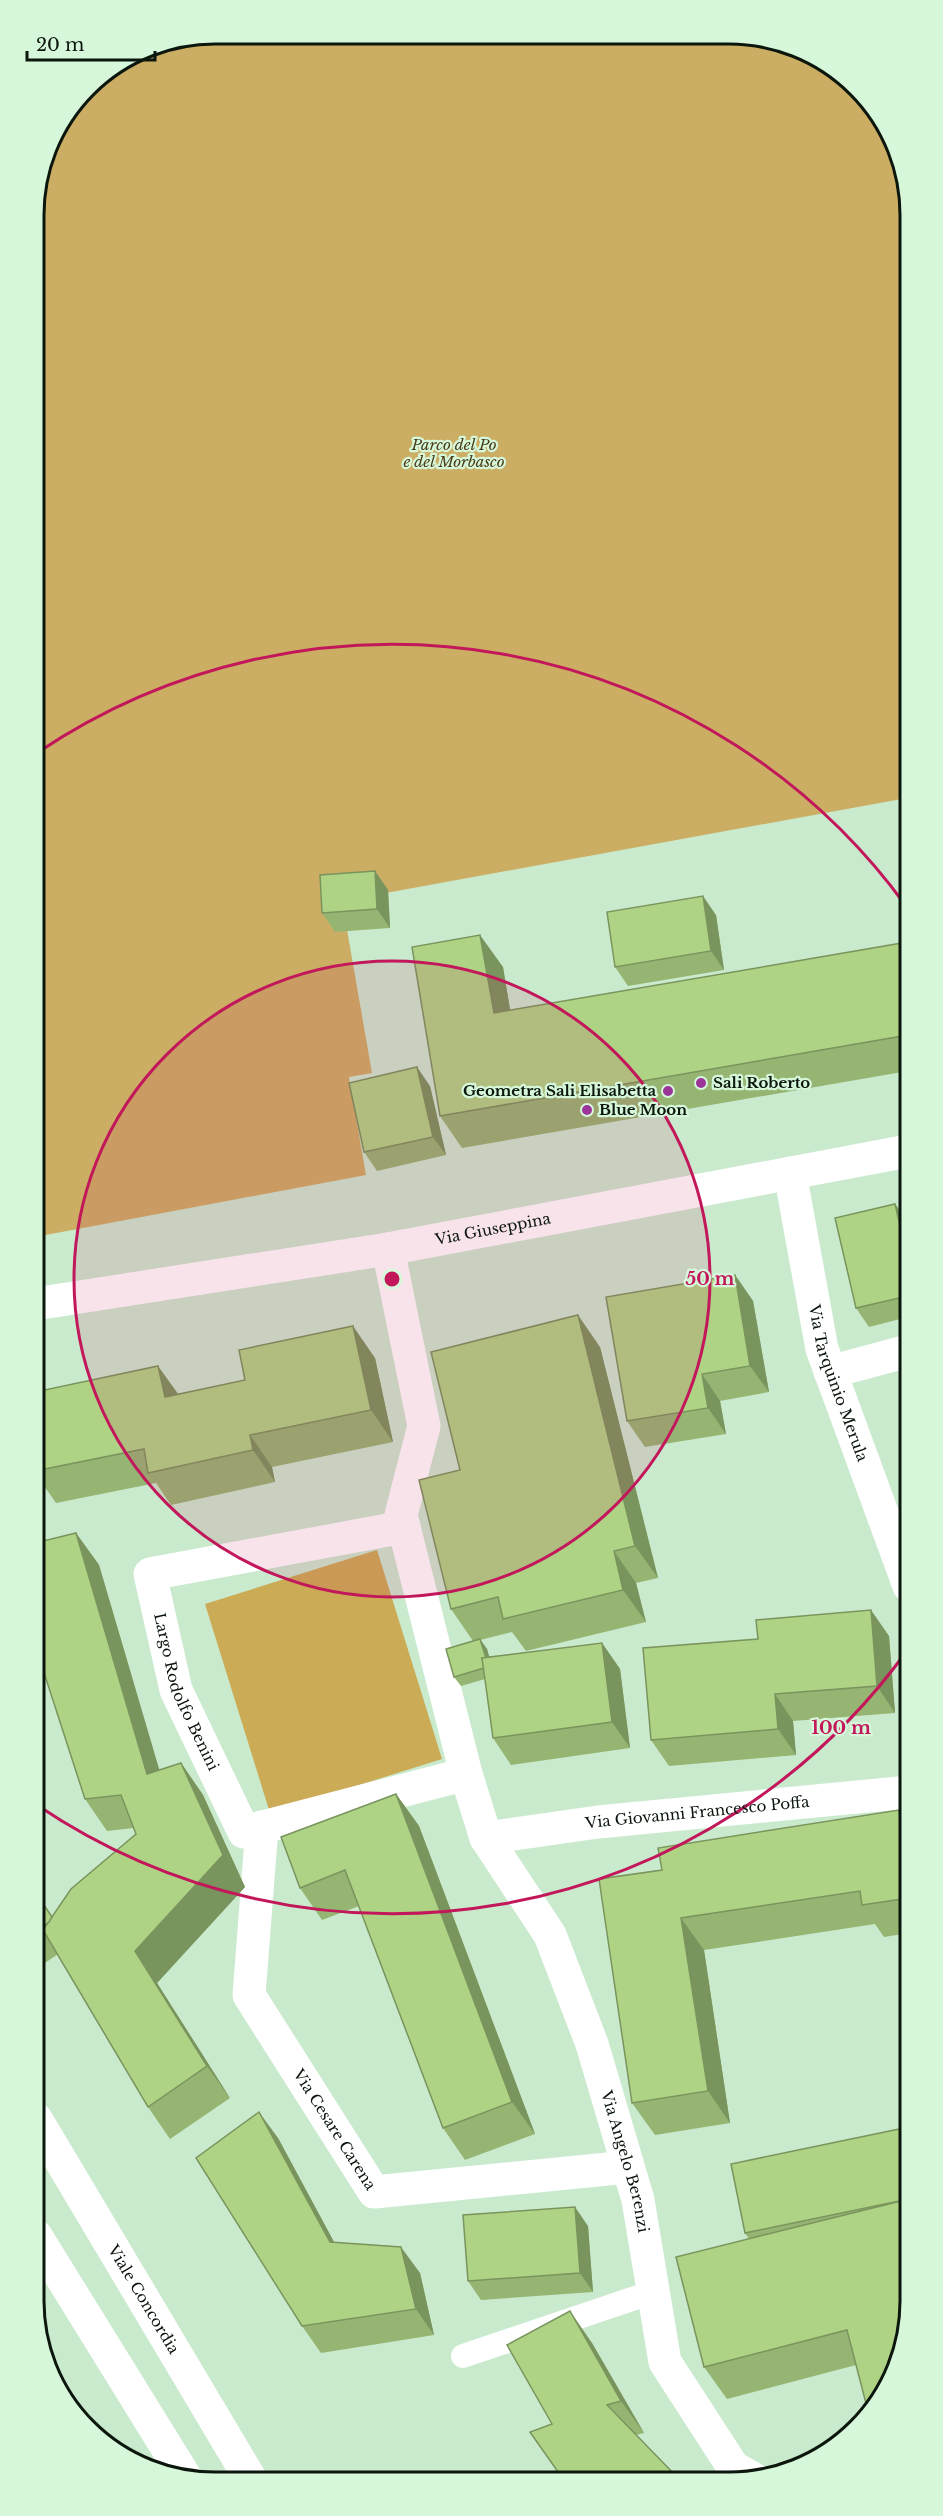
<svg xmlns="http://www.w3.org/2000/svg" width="943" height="2516" font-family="'Libre Baskerville',serif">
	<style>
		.green { fill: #cbae63 }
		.forest { fill: #cbab56 }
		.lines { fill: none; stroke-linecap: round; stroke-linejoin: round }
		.lane { stroke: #fff; stroke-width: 24 }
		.street { stroke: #fff; stroke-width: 33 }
		.secondary { stroke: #fff; stroke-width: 33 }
		.wall { fill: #96b572 }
		.shaded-wall { fill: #7a945d }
		.building { fill: #afd385; stroke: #7a945d; stroke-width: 1.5 }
		.ring { fill: none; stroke: #c2185b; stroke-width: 3 }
		.poi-dot { fill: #9b3599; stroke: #d7f7db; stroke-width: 2 }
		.labels { text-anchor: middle; stroke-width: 4.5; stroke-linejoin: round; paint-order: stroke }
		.park-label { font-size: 15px; font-style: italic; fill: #493c17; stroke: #d7f7db }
		.poi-label { font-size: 15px; font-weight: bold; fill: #0b160d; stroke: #d7f7db; text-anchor: start }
		.street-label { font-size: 15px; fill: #0b160d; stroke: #d7f7db }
		.rim { fill: none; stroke: #0b160d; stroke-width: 3 }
		.centre { fill: #c2185b; stroke: #d7f7db; stroke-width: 3 }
		.ring-label { font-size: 18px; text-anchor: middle; font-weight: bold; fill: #c2185b; stroke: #d7f7db; stroke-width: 4.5; stroke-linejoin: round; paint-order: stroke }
	</style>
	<rect width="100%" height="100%" fill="#caeace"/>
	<polygon class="green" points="215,33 764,37 819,57 857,86 886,124 906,179 907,798 342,901 372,1073 349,1077 366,1175 35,1237 33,202 52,135 95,78 145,47"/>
	<polygon class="forest" points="377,1550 442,1759 270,1813 205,1604"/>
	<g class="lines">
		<polyline class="lane" points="463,2356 653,2292"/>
		<g class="street">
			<path id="s1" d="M 790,1173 L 822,1349 L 909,1586"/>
			<path id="s2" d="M 388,1249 L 424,1426 L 401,1515 L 466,1774 L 486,1838 L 550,1935 L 592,2044 L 638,2200 L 665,2362 L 733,2467 L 754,2479"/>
			<polyline points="830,1372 908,1351"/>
			<path id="s3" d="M 404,1527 L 150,1574 L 176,1690 L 244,1832 L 466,1774"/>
			<path id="s4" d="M 262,1827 L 249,1995 L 374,2192 L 628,2167"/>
			<path id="s5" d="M 486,1838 L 598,1822 L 909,1792"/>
		</g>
		<g class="secondary">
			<path id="s6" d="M 35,1304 L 388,1249 L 908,1151"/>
			<path id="s7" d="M 36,2119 L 251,2480"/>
			<polyline points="36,2236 187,2480"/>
		</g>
	</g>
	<g class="wall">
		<polygon points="375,871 388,890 390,928 335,932 322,913"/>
		<polygon points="716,915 724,970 628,986 615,967"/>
		<polygon points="908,942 908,1071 462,1148 440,1116 503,967 510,1011"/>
		<polygon points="430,1086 446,1155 377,1171 364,1152"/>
		<polygon points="895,1204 908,1222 908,1317 869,1327 856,1308"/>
		<polygon points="735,1275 753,1301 769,1392 720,1401 726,1434 645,1447 627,1421"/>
		<polygon points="600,1347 658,1578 636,1583 646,1622 526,1651 512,1632 480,1640 487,1649 489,1658 602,1643 620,1669 630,1748 511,1765 493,1738 485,1679 461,1686 454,1677 473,1641 451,1609 460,1470"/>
		<polygon points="375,1358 393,1442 272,1467 275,1482 171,1505 156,1483 56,1503 35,1473 35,1392 178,1394"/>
		<polygon points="76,1533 99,1565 159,1770 181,1763 203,1795 245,1887 157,1983 230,2098 170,2139 148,2107 58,1954 36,1969 36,1893 52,1917 136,1834 133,1828 107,1831 85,1799"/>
		<polygon points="889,1636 895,1713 793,1721 796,1755 669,1766 651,1740 758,1639"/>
		<polygon points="396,1794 419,1826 535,2134 465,2160 443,2128 359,1906 322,1920 300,1888"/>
		<polygon points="899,1810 909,1824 909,1933 884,1937 875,1924 704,1950 730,2123 655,2135 632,2103 662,1870"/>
		<polygon points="909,2127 856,2365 727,2399 704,2367 749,2239 745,2233"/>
		<polygon points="278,2138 334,2242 420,2273 434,2335 321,2353 302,2326"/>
		<polygon points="588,2226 593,2292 481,2300 468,2281"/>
		<polygon points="592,2343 644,2433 636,2435 552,2424"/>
	</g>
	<g class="shaded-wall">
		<polygon points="375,871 388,890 390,928 377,909"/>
		<polygon points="703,896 716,915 724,970 711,951"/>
		<polygon points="480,935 503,967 516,1045 494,1013"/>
		<polygon points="417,1067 430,1086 446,1155 433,1137"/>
		<polygon points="895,1204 908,1222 908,1260"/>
		<polygon points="735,1275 753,1301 769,1392 750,1366"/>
		<polygon points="578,1315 600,1347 658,1578 635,1546"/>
		<polygon points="353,1326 375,1358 393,1442 371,1410"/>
		<polygon points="158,1366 181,1398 165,1397"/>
		<polygon points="702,1374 720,1401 726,1434 708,1408"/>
		<polygon points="250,1435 272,1467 275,1482 253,1450"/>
		<polygon points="76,1533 99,1565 170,1806 147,1774"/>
		<polygon points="614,1551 636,1583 646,1622 623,1590"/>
		<polygon points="871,1610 889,1636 895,1713 877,1686"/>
		<polygon points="480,1639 487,1649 495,1676 488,1667"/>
		<polygon points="602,1643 620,1669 630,1748 612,1722"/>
		<polygon points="775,1694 793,1721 796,1755 778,1729"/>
		<polygon points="181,1763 203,1795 245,1887 157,1983 230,2098 207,2066 135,1951"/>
		<polygon points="396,1794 419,1826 535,2134 512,2102"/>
		<polygon points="899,1810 909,1824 909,1874"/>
		<polygon points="681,1918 704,1950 730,2123 708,2091"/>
		<polygon points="259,2112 278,2138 348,2268 330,2242"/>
		<polygon points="575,2207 588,2226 593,2292 580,2273"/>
		<polygon points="401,2247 420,2273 434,2335 416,2309"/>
		<polygon points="570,2311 592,2343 644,2433 621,2401"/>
	</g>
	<g class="building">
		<polygon points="907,764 907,778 904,765"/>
		<polygon points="375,871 377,909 322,913 320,875"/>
		<polygon points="703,896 711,951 615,967 607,912"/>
		<polygon points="480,935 494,1013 908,942 908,1035 440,1116 412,947"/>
		<polygon points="417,1067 433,1137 364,1152 349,1083"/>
		<polygon points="895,1204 908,1260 908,1296 856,1308 835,1218"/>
		<polygon points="735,1275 750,1366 702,1374 708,1408 627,1421 606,1297"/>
		<polygon points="578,1315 635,1546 614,1551 623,1590 503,1619 498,1597 451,1609 419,1480 460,1470 431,1352"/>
		<polygon points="353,1326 371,1410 250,1435 253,1450 148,1473 144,1449 35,1471 35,1392 158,1366 165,1397 245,1380 239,1350"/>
		<polygon points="76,1533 147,1774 181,1763 223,1855 135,1951 207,2066 148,2107 43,1930 71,1889 136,1834 121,1795 85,1799 36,1648 35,1543"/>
		<polygon points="871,1610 877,1686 775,1694 778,1729 651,1740 643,1648 758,1639 756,1620"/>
		<polygon points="480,1639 486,1658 482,1658 484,1668 454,1677 446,1649"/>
		<polygon points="602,1643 612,1722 493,1738 482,1658"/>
		<polygon points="396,1794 512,2102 443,2128 345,1870 300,1888 281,1837"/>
		<polygon points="899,1810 909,1874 909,1898 862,1905 860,1891 681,1918 708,2091 632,2103 599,1879 662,1870 658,1848"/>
		<polygon points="36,1893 52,1917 49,1922 36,1931"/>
		<polygon points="259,2112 330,2242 401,2247 416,2309 302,2326 196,2158"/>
		<polygon points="909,2127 909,2199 745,2233 731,2164"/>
		<polygon points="909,2199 910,2313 896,2371 869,2415 847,2330 704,2367 676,2257"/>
		<polygon points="575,2207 580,2273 468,2281 463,2215"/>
		<polygon points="570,2311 621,2401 607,2405 679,2479 563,2479 530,2432 552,2424 507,2345"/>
	</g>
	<circle cx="392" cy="1279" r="318" fill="#c2185b" fill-opacity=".12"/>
	<g class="ring">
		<circle cx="392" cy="1279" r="318"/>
		<path d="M906 1652A635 635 0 0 1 37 1805M37 753A635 635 0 0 1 906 906"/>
	</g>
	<g class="poi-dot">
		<circle cx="701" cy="1083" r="6"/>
		<circle cx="668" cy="1091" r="6"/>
		<circle cx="587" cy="1110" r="6"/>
	</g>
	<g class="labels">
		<g class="park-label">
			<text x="454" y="450">Parco del Po<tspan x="454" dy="17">e del Morbasco</tspan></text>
		</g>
		<g class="poi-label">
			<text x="713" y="1088">Sali Roberto</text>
			<text x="656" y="1096" text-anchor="end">Geometra Sali Elisabetta</text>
			<text x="599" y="1115">Blue Moon</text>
		</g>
		<g class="street-label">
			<text dy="5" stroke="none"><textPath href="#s6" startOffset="464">Via Giuseppina</textPath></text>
			<text dy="5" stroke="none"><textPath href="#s1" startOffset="216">Via Tarquinio Merula</textPath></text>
			<text dy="5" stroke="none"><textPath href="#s3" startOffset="382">Largo Rodolfo Benini</textPath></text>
			<text dy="5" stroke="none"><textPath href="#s5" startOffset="213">Via Giovanni Francesco Poffa</textPath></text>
			<text dy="5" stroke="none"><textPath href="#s4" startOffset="328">Via Cesare Carena</textPath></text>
			<text dy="5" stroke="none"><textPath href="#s2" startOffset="962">Via Angelo Berenzi</textPath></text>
			<text dy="5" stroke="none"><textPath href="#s7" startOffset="210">Viale Concordia</textPath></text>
		</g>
	</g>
	<path d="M0 0H943V2516H0ZM215 44H729A171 171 0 0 1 900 215V2301A171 171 0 0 1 729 2472H215A171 171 0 0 1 44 2301V215A171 171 0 0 1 215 44Z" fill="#d7f7db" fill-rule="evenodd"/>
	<path class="rim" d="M215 44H729A171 171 0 0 1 900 215V2301A171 171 0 0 1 729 2472H215A171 171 0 0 1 44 2301V215A171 171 0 0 1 215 44Z"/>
	<circle cx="392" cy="1279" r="9" class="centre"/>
	<g class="ring-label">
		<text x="710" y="1285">50 m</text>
		<text x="841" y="1734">100 m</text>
	</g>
	<path d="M27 51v9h128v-9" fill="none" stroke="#0b160d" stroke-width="3"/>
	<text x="36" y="51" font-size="18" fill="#0b160d" stroke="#d7f7db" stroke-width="4.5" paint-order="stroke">20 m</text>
</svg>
